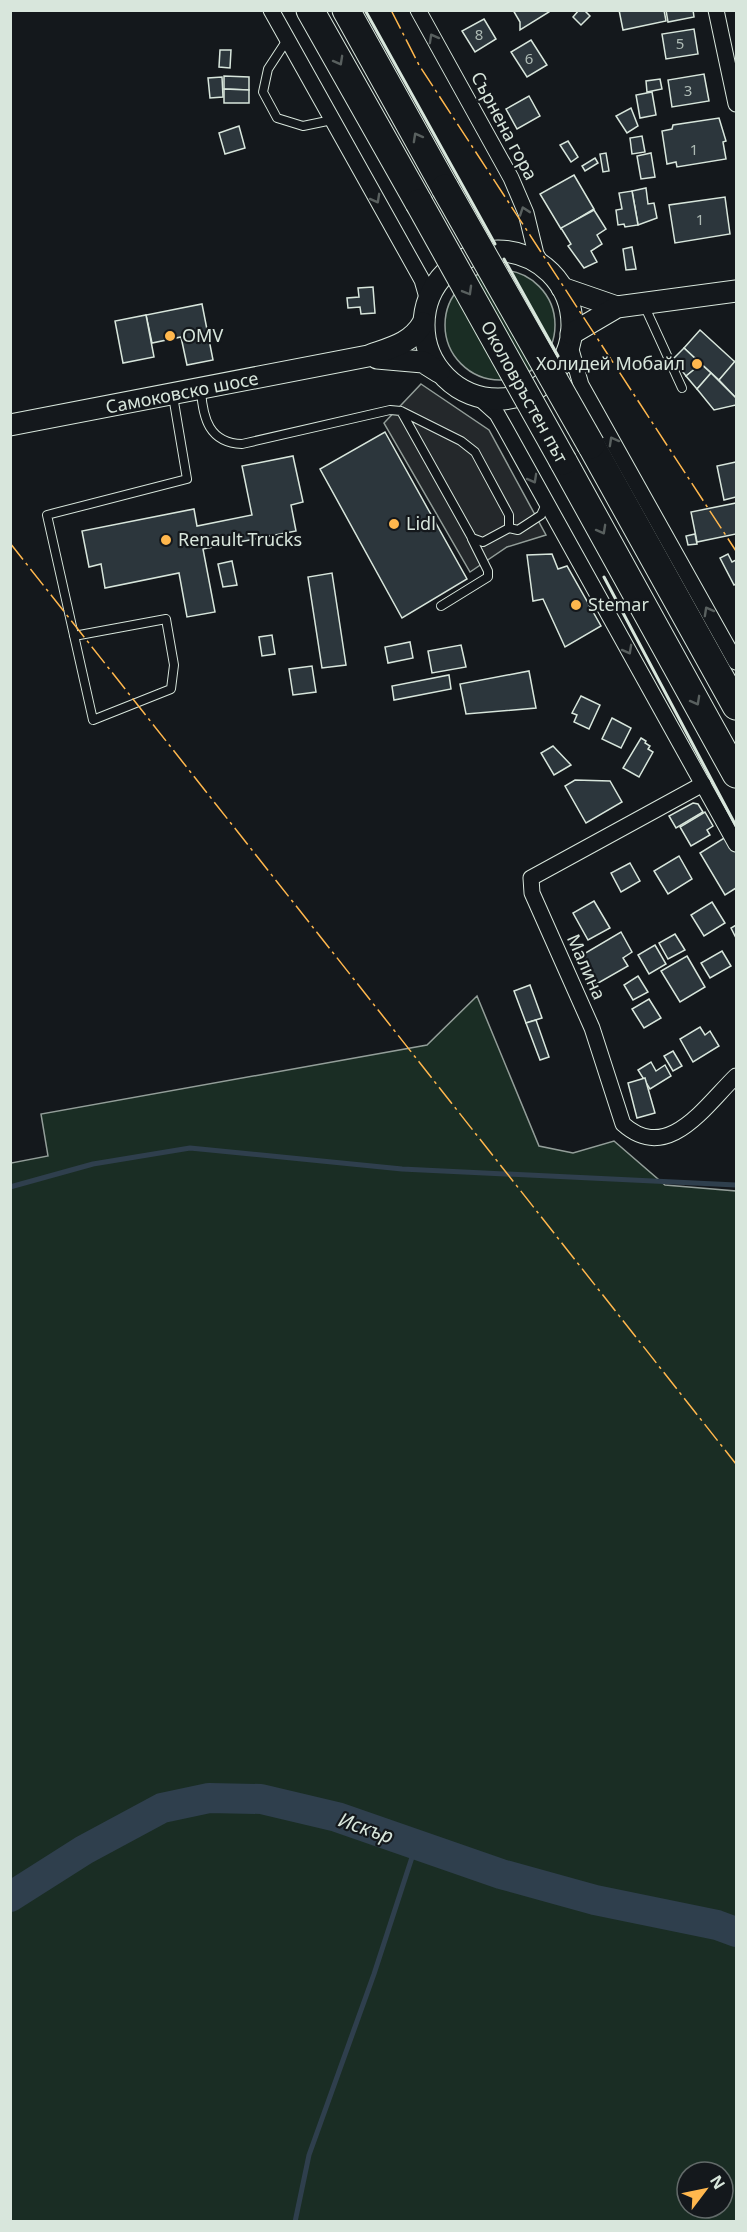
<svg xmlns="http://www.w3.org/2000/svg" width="747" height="2232" font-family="'Noto Sans',sans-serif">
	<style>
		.green { fill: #1a2d24; stroke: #939e99; stroke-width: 1.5; fill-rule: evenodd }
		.parking { fill: #24282b; stroke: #939e99; stroke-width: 1.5 }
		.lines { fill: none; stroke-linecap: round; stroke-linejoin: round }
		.stream { stroke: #2f3f4d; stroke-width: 5 }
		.river { stroke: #2f3f4d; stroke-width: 30 }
		.building { fill: #2c363c; stroke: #d8e6dc; stroke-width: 1.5 }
		.lane-casing { stroke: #d8e6dc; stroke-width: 10 }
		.street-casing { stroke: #d8e6dc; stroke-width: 17 }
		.secondary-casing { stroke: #d8e6dc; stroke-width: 23 }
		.highway-casing { stroke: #d8e6dc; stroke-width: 29 }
		.lane { stroke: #14181c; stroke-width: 8 }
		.street { stroke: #14181c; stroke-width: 15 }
		.secondary { stroke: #14181c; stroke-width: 21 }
		.highway { stroke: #14181c; stroke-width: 27 }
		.highway-bridge-casing { stroke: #d8e6dc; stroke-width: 29; stroke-linecap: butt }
		.highway-bridge { stroke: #14181c; stroke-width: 27 }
		.wall { stroke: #d8e6dc; stroke-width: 3 }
		.power { stroke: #ffb74d; stroke-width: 1.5; stroke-dasharray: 21 4.5 3 4.5; stroke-linecap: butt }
		.oneway { stroke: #59605f }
		.poi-dot { fill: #ffb74d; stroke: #14181c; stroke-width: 2 }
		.labels { text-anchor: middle; stroke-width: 4.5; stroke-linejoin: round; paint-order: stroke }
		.number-label { font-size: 15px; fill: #adbab4 }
		.street-label { font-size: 18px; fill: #d8e6dc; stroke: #14181c }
		.poi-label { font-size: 18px; fill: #d8e6dc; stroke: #14181c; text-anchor: start }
		.water-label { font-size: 20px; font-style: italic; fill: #d8e6dc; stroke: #14181c }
	</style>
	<rect width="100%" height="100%" fill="#14181c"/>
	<g class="green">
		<circle cx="500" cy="325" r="55"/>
		<path d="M 477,996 L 539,1146 L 573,1153 L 614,1141 L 665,1185 L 736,1191 L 736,2221 L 11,2221 L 11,1163 L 48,1156 L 41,1114 L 427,1045 ZM 687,2172 L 723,2172 L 723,2208 L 687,2208 Z"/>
	</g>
	<polygon class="parking" points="421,384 489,430 546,535 507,547 470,572 384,423"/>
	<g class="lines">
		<g class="stream">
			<polyline points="10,1187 93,1164 190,1148 402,1169 736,1185"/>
			<polyline points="295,2222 309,2155 374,1974 416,1845"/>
		</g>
		<polyline class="river" points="10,1897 84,1850 162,1808 209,1798 261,1799 337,1817 501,1874 595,1900 717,1925 736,1932"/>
	</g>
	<g class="building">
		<polygon points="513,10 548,10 549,12 520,30 520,22"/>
		<polygon points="579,10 584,10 590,16 581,25 573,17"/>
		<polygon points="619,10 664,10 666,21 623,30"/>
		<polygon points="666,10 693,10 694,17 668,22"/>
		<polygon points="484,19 496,39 475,52 462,31"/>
		<polygon points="694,29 698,54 666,59 662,34"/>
		<polygon points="531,40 547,65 527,77 511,52"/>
		<polygon points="220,50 231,50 230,68 219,67"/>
		<polygon points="704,74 709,101 672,107 668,80"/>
		<polygon points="224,76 249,77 249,90 224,89"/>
		<polygon points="222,77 223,97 210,98 208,78"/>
		<polygon points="660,79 662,89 647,92 646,81"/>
		<polygon points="224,89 249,90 249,103 224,103"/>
		<polygon points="652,92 656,115 640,118 636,95"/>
		<polygon points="529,96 540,116 517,129 506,109"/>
		<polygon points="631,108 638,126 627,133 616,116"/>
		<polygon points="719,118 726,141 723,142 726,159 677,167 676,162 667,164 662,131 672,129 673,125"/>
		<polygon points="239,126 245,148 225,154 219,133"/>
		<polygon points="642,136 645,152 632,154 630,138"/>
		<polygon points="568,141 578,157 571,162 560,145"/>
		<polygon points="606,153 609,171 603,172 600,154"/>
		<polygon points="651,153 655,177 641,179 637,156"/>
		<polygon points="595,158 598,163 585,171 582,166"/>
		<polygon points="574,175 594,209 561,229 540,194"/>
		<polygon points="646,188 648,204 654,203 657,218 638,225 632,191"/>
		<polygon points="632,191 638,225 625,227 624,224 618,225 616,210 622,209 619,193"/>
		<polygon points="725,197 730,234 675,243 669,205"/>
		<polygon points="594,210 606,229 597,235 602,244 591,251 597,262 584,268 568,246 571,244 561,228"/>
		<polygon points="632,247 636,269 626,270 623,249"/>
		<polygon points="373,287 375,313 361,314 360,307 348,308 347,298 359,297 358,288"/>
		<polygon points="202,304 213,360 187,365 181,337 152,343 146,315"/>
		<polygon points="146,315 154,357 123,363 115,321"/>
		<polygon points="700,330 735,362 719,380 684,348"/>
		<polygon points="684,348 701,364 686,376 673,359"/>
		<polygon points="736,360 736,398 719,380"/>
		<polygon points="701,364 711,373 697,389 686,376"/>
		<polygon points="711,373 736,398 736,405 714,410 697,389"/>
		<polygon points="385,432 467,579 402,618 320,469"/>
		<polygon points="293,456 303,502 291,505 296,531 203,549 215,612 187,617 179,573 105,588 101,564 89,567 82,531 194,509 197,526 252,515 242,466"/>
		<polygon points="736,462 736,497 724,500 717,466"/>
		<polygon points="736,503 736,534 697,542 691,512"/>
		<polygon points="695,534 697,544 688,545 686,536"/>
		<polygon points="552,554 558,569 567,566 601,626 565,647 543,599 533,601 527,555"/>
		<polygon points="728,554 732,562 736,560 736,584 734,585 720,558"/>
		<polygon points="232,561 237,585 223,587 218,564"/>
		<polygon points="332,573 346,665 322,668 308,577"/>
		<polygon points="272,635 275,654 262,656 259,637"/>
		<polygon points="410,642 413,658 388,663 385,647"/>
		<polygon points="461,645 466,667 432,673 428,651"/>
		<polygon points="312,666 316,692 293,695 289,669"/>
		<polygon points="529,671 536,708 466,714 460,684"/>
		<polygon points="449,675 451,689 394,700 392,686"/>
		<polygon points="581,696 600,705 589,729 574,722 577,715 572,713"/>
		<polygon points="612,718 631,728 621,748 602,739"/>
		<polygon points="641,738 646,741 645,743 650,746 648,749 653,752 639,777 623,768"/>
		<polygon points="553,746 571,765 554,775 541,753"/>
		<polygon points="575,780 610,781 622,802 586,823 565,786"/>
		<polygon points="693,803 698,804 703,812 676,828 669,816"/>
		<polygon points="705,812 713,826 707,830 710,835 691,846 680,827"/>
		<polygon points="729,835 736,848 736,888 725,895 700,853"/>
		<polygon points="679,856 692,879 668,894 654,871"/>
		<polygon points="630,863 640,881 621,892 611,873"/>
		<polygon points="594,901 610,928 588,940 573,913"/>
		<polygon points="712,902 725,923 704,936 691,915"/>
		<polygon points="736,925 736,938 731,928"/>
		<polygon points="621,932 632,952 623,958 628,966 593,986 577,958"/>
		<polygon points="675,934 685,950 668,959 659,943"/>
		<polygon points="655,945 666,964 649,974 638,955"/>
		<polygon points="722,951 731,966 710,978 701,963"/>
		<polygon points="687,956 705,987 680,1002 661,971"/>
		<polygon points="638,976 648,992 633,1000 624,985"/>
		<polygon points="530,985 542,1018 526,1023 514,991"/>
		<polygon points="649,999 661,1018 644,1028 632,1009"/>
		<polygon points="536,1020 549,1057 540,1060 526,1023"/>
		<polygon points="700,1027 705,1035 710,1031 719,1046 693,1062 680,1039"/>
		<polygon points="673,1051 682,1066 673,1071 664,1056"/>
		<polygon points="651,1062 656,1071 665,1065 671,1076 650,1089 638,1070"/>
		<polygon points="645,1078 655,1113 637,1118 628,1083"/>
	</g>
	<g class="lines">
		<defs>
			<g id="lane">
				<polyline points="287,40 268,69 263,92 277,118 303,126 332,120"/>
				<polyline points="644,305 682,388"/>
				<path d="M 201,391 C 203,418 209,443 242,444 L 390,410 L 401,411 L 472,538 L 483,542 L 509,528 L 509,515 L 475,452 L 461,441 L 401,411"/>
				<polyline points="509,528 518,530 541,515 546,504"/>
				<polyline points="441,606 488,577 488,571 472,539"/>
				<polyline points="74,636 166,619 174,665 171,689 93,720 47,515 187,479 173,396"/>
			</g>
			<g id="street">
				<polyline points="271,10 422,280 428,301"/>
				<polyline points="418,10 511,178 526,213 536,254 543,266"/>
				<polyline points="716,10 736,104"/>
				<polyline points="570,346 581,385 736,662"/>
				<polyline points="478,397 497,414 505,428 736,844"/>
				<path d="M 703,784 L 531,878 L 532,893 L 592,1028 L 623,1124 C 668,1164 705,1106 736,1076"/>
			</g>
			<g id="secondary">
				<circle cx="498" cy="325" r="74"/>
				<polyline points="562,288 617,307"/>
				<polyline points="571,334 617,307 736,291"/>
				<polyline points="377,358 423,362 439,372"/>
				<path d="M 10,425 L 368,356 C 390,348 411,344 423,323"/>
			</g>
			<g id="highway">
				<polyline points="310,10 419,203"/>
				<polyline points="346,10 445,188"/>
				<polyline points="591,445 736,706"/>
				<polyline points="563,461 736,774"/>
			</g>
		</defs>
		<use href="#lane" class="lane-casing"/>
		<use href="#street" class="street-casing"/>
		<use href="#secondary" class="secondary-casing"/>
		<use href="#highway" class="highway-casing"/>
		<use href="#lane" class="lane"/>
		<use href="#street" class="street"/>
		<use href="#secondary" class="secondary"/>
		<use href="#highway" class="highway"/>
		<defs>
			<g id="highway-bridge">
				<polyline points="445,188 591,445"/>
				<polyline points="419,203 563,461"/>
			</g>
		</defs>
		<use href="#highway-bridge" class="highway-bridge-casing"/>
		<use href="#highway-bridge" class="highway-bridge"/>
		<g class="wall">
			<polyline points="365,10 495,244"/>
			<polyline points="504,259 558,356"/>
			<polyline points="604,577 736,826"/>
		</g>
		<g class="power">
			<polyline points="391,10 419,65 736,551"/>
			<polyline points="10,543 736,1464"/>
		</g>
	</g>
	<defs><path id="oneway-chevron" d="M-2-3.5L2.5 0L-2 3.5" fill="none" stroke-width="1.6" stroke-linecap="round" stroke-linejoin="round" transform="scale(1.5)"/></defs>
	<g class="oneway">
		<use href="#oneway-chevron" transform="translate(433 38) rotate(-119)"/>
		<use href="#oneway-chevron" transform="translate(339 61) rotate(61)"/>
		<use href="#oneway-chevron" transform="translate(417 137) rotate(-119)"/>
		<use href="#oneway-chevron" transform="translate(376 199) rotate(61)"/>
		<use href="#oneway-chevron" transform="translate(524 211) rotate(-109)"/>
		<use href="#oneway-chevron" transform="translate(468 291) rotate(60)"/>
		<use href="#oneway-chevron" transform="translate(613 441) rotate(-119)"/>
		<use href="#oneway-chevron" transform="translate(533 479) rotate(61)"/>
		<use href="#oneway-chevron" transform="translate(602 530) rotate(61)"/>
		<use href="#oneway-chevron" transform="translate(708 611) rotate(-119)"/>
		<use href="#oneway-chevron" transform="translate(628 650) rotate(61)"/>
		<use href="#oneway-chevron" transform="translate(696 701) rotate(61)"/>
	</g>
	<g class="poi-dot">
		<circle cx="170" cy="336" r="6"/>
		<circle cx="697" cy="364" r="6"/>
		<circle cx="394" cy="524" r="6"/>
		<circle cx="166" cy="540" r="6"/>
		<circle cx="576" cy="605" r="6"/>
	</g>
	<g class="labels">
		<g class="number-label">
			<text x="479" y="40">8</text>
			<text x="680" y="49">5</text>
			<text x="529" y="64">6</text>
			<text x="688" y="96">3</text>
			<text x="694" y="155">1</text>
			<text x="700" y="225">1</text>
		</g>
		<g class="street-label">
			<text transform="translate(504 126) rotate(62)" y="6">Сърнена гора</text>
			<text transform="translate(524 392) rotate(61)" y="6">Околовръстен път</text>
			<text transform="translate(182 393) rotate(-11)" y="6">Самоковско шосе</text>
			<text transform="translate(586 967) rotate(66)" y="6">Малина</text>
		</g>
		<g class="poi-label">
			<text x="182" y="342">OMV</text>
			<text x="685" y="370" text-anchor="end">Холидей Мобайл</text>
			<text x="406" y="530">Lidl</text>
			<text x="178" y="546">Renault Trucks</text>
			<text x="588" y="611">Stemar</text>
		</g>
		<g class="water-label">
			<text transform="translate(366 1828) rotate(19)" y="7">Искър</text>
		</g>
	</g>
	<rect width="747" height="2232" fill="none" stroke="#d8e6dc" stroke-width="24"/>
	<g transform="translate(705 2190) rotate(58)"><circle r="28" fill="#14181c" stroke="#626a69" stroke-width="1.5"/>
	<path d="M0-4.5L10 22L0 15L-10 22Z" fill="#ffb74d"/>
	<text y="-9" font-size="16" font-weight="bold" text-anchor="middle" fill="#d8e6dc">N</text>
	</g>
</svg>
